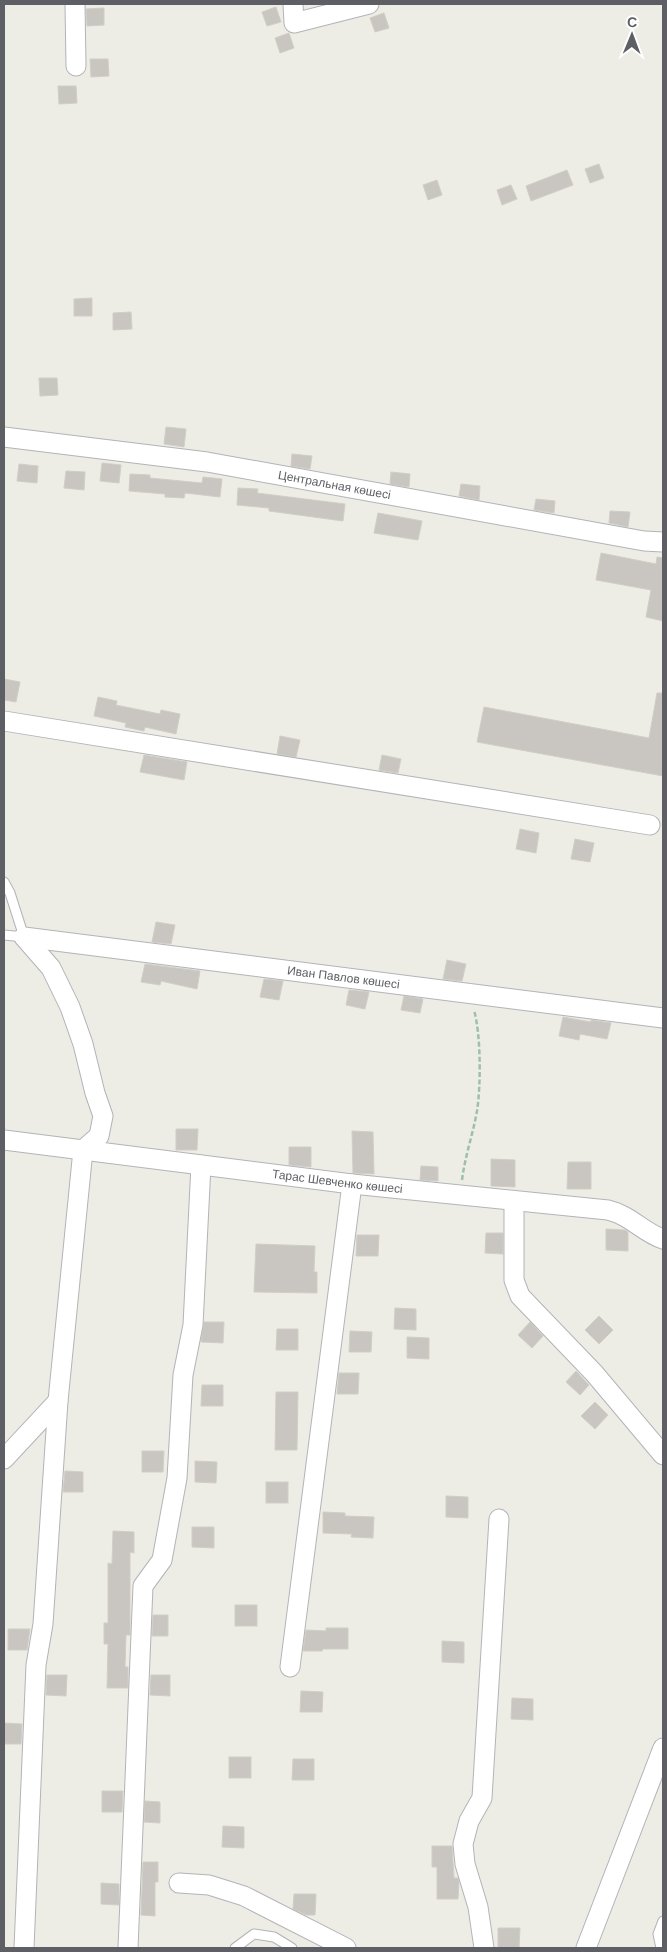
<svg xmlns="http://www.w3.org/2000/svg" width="667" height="1952" font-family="'DM Sans',sans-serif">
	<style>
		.building { fill: #c9c6c2; stroke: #d1cec4 }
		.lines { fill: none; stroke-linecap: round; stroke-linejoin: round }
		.lane-casing { stroke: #b2b4b8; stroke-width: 11 }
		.street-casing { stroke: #b2b4b8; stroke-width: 21 }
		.path { stroke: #9dc0aa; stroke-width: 2.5; stroke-dasharray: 5 2.5; stroke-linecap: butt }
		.lane { stroke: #fff; stroke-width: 9 }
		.street { stroke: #fff; stroke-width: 19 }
		.labels { text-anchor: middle; stroke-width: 5; stroke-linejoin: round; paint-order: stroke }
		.street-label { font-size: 12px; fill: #5d5f64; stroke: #fff }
	</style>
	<rect width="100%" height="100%" fill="#edece5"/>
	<g class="building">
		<polygon points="276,7 281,22 267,26 262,12"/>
		<polygon points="104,8 104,25 87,26 86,9"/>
		<polygon points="384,13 389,28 375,32 370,18"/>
		<polygon points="289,33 294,48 280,53 275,38"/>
		<polygon points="90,59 108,59 109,76 91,77"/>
		<polygon points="58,86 76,86 77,103 59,104"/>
		<polygon points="599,164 604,178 590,183 585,169"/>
		<polygon points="567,170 573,185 531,201 526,186"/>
		<polygon points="437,180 442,195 428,200 423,185"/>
		<polygon points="511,185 517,199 502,205 497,190"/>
		<polygon points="92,298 92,316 74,316 74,299"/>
		<polygon points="131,312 132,329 113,330 113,313"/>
		<polygon points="39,378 57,378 58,395 40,396"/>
		<polygon points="166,427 186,429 184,447 164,444"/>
		<polygon points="292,454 312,456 310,469 291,466"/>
		<polygon points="102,463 121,465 119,483 100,481"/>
		<polygon points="19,464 38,466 37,483 17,481"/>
		<polygon points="66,471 85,472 84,490 64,488"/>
		<polygon points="391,472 410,474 409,487 390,484"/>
		<polygon points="130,474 150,475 150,478 202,483 203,477 222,479 220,497 185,493 184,498 165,497 165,494 129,491"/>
		<polygon points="461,484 480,486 479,500 459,496"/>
		<polygon points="238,488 258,489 257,493 345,504 343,521 269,511 269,508 237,505"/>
		<polygon points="536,499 555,501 554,513 534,510"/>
		<polygon points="610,511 630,512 628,527 609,523"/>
		<polygon points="378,513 422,521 418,540 374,533"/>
		<polygon points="601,553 656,564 657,557 663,558 663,621 646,617 651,590 596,580"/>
		<polygon points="4,679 20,682 16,702 4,700"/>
		<polygon points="657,693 663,693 663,776 477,742 484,707 649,738"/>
		<polygon points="98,697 117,701 116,705 160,714 161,710 180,714 176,734 145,727 144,731 125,727 126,723 94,716"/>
		<polygon points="280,736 300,740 296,757 277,754"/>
		<polygon points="144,755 187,762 184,780 140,772"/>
		<polygon points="382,755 401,759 398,773 379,770"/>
		<polygon points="520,829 539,833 536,853 516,849"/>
		<polygon points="575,839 594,843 590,862 571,859"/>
		<polygon points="156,922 175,925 171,944 152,942"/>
		<polygon points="447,960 466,964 462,981 443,979"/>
		<polygon points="145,964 200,971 197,989 161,981 160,985 141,982"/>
		<polygon points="264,979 283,981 279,1000 260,997"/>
		<polygon points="349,990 369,992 365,1009 346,1005"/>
		<polygon points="404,996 423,999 420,1013 401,1010"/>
		<polygon points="563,1017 591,1022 591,1020 611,1023 607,1039 580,1034 579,1040 559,1036"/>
		<polygon points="176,1129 198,1129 197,1150 176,1150"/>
		<polygon points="352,1131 373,1132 374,1174 353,1173"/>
		<polygon points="289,1147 311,1147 311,1167 289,1165"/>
		<polygon points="491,1159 515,1160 515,1187 491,1186"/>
		<polygon points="568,1162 591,1162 591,1189 567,1189"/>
		<polygon points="421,1166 438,1167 438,1181 420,1180"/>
		<polygon points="606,1229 625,1230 628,1232 628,1251 606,1250"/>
		<polygon points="486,1233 503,1233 503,1254 485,1253"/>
		<polygon points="357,1235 379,1235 378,1256 356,1256"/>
		<polygon points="256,1244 315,1246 314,1272 317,1272 317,1293 254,1292"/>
		<polygon points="395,1308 416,1309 416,1330 394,1329"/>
		<polygon points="599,1316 613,1330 599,1344 585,1330"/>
		<polygon points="204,1322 224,1322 223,1343 201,1342"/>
		<polygon points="530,1322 543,1336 532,1348 518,1335"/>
		<polygon points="277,1329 298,1329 298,1350 276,1350"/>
		<polygon points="350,1331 372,1332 371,1352 349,1352"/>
		<polygon points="407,1337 429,1338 429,1359 407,1358"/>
		<polygon points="576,1371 589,1385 580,1395 566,1382"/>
		<polygon points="339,1373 359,1373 358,1394 337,1394"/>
		<polygon points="202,1385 223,1385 223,1406 201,1406"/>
		<polygon points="276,1392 298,1392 297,1450 275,1450"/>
		<polygon points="595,1402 608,1415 595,1429 581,1416"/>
		<polygon points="142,1451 164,1451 163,1472 142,1472"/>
		<polygon points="195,1461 217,1462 216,1483 195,1482"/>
		<polygon points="65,1471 83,1472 83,1492 63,1492"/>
		<rect x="266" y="1482" width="22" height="21"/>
		<polygon points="446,1496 468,1497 468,1518 446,1517"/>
		<polygon points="323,1512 345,1513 345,1516 374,1517 373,1538 351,1537 352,1534 323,1533"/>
		<polygon points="192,1527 214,1527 214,1548 192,1547"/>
		<polygon points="113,1531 134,1532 134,1553 130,1552 130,1635 126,1635 125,1667 128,1667 128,1688 107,1688 108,1644 104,1644 104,1623 108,1623 108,1563 112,1564"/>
		<rect x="235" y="1605" width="22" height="21"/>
		<polygon points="153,1615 168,1615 168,1636 152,1636"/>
		<polygon points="326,1628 348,1628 348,1649 323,1649 322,1651 303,1651 306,1630 326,1631"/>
		<polygon points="8,1629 30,1629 27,1650 8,1650"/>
		<polygon points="442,1641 464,1642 464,1663 442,1662"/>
		<polygon points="47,1675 67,1675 66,1696 46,1695"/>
		<polygon points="151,1675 170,1675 170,1696 150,1695"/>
		<polygon points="301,1691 323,1692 322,1712 300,1712"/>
		<polygon points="512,1698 533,1699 533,1720 511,1719"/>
		<polygon points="4,1723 22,1724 21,1744 4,1744"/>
		<rect x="229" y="1757" width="22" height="21"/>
		<polygon points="293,1759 314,1759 314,1780 292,1780"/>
		<polygon points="102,1791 123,1791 122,1812 102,1812"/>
		<polygon points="145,1801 160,1802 160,1823 144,1822"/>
		<polygon points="223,1826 244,1827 244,1848 222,1847"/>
		<polygon points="432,1846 452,1846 454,1878 458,1878 459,1882 458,1899 437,1899 437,1867 432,1867"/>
		<polygon points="143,1862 158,1862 158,1882 155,1882 155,1916 141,1915"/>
		<polygon points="101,1883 119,1884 119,1905 101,1904"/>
		<polygon points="294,1894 316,1894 315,1915 306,1915 293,1909"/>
		<polygon points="498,1928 520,1928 519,1948 498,1948"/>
	</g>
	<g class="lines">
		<defs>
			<g id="lane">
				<polyline points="4,882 10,893 24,937 4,935"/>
				<polyline points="235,1948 254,1934 274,1937 292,1948"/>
				<polyline points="661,1948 658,1934 663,1921"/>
			</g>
			<g id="street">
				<polyline points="75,4 76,66"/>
				<polyline points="293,4 294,23 369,4"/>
				<path id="s1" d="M 4,437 L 207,462 L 644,541 L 663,542"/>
				<polyline points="4,721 650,825"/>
				<polyline points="24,937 51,968 70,1007 83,1044 95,1093 103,1116 99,1136 83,1150 58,1401 43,1624 36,1665 24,1948"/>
				<path id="s2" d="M 24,937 L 663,1018"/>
				<path id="s3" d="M 4,1140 L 352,1184 L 608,1210 C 632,1216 642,1232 663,1239"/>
				<polyline points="514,1202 514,1280 520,1296 594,1373 663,1455"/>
				<polyline points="4,1459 58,1401"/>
				<polyline points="290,1667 352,1184"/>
				<polyline points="179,1883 209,1885 244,1896 346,1948"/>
				<polyline points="128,1948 143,1586 162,1560 177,1478 183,1375 193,1325 201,1165"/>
				<polyline points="484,1948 478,1907 465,1864 463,1844 469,1821 482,1798 499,1519"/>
				<polyline points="586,1948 663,1748"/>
			</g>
		</defs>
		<use href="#lane" class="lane-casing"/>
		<use href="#street" class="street-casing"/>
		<path class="path" d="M 462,1180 C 465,1156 473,1134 477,1111 C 481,1085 481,1035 474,1010"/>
		<use href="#lane" class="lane"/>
		<use href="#street" class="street"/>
	</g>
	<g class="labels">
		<g class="street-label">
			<text dy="4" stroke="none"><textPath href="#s1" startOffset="334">Центральная көшесі</textPath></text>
			<text dy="4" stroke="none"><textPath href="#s2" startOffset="322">Иван Павлов көшесі</textPath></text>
			<text dy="4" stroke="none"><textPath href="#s3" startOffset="336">Тарас Шевченко көшесі</textPath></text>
		</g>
	</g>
	<rect width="667" height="1952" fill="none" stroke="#5d5f64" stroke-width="10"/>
	<g transform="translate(632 35) rotate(1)" stroke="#ffffff" stroke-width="4" paint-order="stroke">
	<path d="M0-4L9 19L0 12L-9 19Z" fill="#5d5f64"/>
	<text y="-8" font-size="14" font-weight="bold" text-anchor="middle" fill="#5d5f64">С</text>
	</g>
</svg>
